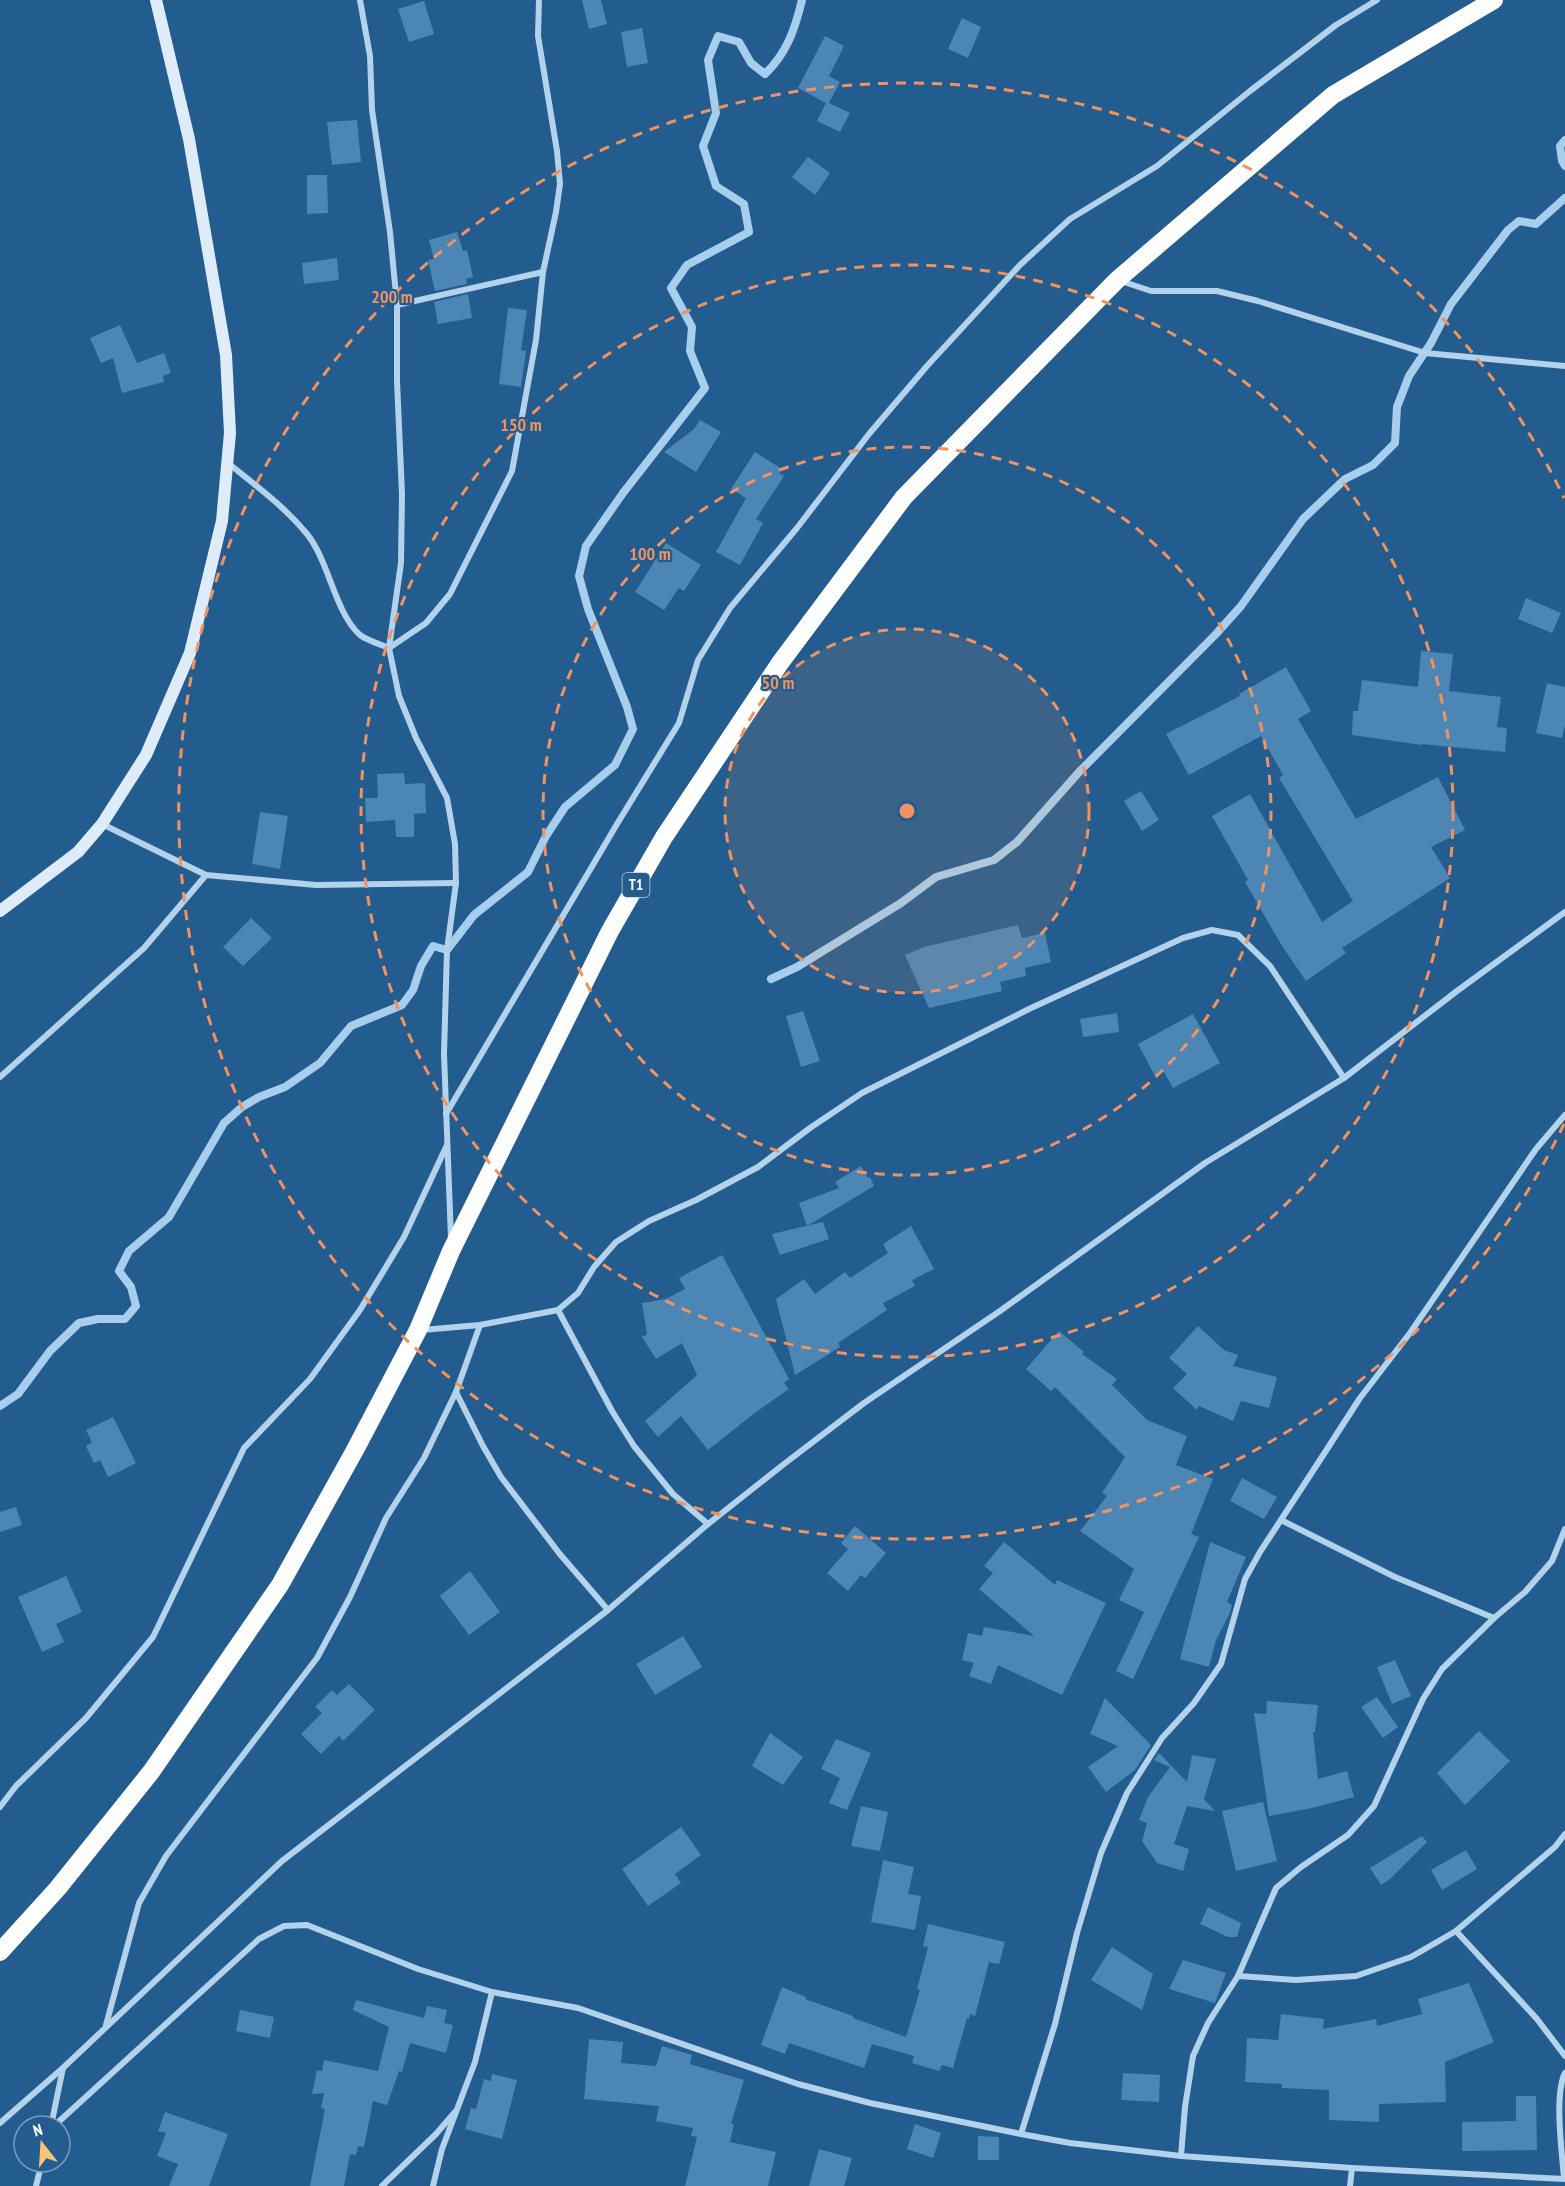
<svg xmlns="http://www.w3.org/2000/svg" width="1565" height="2186" font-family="'PT Sans Narrow',sans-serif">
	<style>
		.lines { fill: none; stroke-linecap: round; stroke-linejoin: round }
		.stream { stroke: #a7ceec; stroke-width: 8 }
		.building { fill: #4b86b5 }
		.street { stroke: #b3d2ec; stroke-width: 6 }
		.secondary { stroke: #deecf9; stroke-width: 12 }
		.highway { stroke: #fff; stroke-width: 18 }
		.ring { fill: none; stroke: #f09361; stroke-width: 3; stroke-dasharray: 10 8 }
		.labels { text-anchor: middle; stroke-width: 4.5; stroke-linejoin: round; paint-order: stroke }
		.shield { fill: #235c8e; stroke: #bdcedd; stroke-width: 1.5 }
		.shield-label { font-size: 15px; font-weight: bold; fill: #fff }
		.centre { fill: #f09361; stroke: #235c8e; stroke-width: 3 }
		.ring-label { font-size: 18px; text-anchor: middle; font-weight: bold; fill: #f09361; stroke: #235c8e; stroke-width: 4.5; stroke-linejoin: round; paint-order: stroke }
	</style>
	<rect width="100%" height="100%" fill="#235c8e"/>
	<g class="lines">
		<g class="stream">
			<polyline points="1565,140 1560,146 1562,161 1565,166"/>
			<polyline points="771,979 797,967 901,903 936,877 994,860 1017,842 1080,771 1216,634 1241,606 1303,519 1345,479 1373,465 1395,443 1397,407 1409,376 1431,343 1451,304 1508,230 1519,221 1536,224 1565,198"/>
			<path d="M 0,1406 L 18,1394 L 50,1351 L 79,1323 L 98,1319 L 125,1319 L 136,1306 L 131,1287 L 119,1271 L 129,1251 L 169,1217 L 224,1123 L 242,1107 L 259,1097 L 285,1087 L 320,1063 L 351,1026 L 402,1005 L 413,990 L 421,966 L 433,946 L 447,950 L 474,915 L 528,872 L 546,836 L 565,807 L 615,765 L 633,729 L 627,707 L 588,609 L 579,576 L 586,546 L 623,493 L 705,388 L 690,351 L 692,327 L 671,288 L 687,265 L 749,232 L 744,204 L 716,186 L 703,146 L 716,113 L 708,60 L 718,36 L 739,42 L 751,63 L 765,74 C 787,53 795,29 802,0"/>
		</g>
	</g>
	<g class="building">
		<polygon points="582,0 601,0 607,24 589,29"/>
		<polygon points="424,1 434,34 409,42 398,9"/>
		<polygon points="962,18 981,27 968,58 948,49"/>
		<polygon points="642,28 648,63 627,67 621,32"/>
		<polygon points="825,36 844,46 829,76 840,82 829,103 850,113 840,132 817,121 826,103 798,88"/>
		<polygon points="357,120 361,162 332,165 327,122"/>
		<polygon points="808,157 830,173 815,195 792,177"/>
		<polygon points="307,175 327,175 328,213 307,214"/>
		<polygon points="457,232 463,251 467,250 473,277 466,279 467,284 435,291 428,260 434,259 429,240"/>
		<polygon points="337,258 339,280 304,284 302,263"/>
		<polygon points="468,294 472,318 438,324 434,302"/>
		<polygon points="508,308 527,310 521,350 526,351 521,387 499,384"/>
		<polygon points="120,325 137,363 164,353 171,373 163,376 164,382 122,393 113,358 101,363 90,338"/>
		<polygon points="700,420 721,432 696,472 664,452 694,429"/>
		<polygon points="755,452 782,469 779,473 784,476 756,519 763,523 740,565 716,552 746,498 731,489"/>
		<polygon points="666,543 701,565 684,591 679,588 664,610 635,592"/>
		<polygon points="1526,598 1561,613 1552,633 1518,619"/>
		<polygon points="1421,651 1453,654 1449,691 1501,697 1497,727 1507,728 1505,752 1421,744 1422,745 1352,735 1353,711 1358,711 1362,680 1418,687"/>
		<polygon points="1286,667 1311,711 1298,719 1356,819 1438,777 1465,830 1431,847 1450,878 1342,948 1346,953 1306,981 1282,946 1245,882 1248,880 1212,816 1250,794 1322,922 1353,901 1279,778 1283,775 1261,736 1189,775 1166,734 1240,696 1239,694"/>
		<polygon points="1547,683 1565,687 1565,725 1562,738 1536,733"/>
		<polygon points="404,773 405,784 425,783 426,813 414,814 414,837 396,837 395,820 366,822 365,798 378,798 377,774"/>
		<polygon points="1141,791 1159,820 1142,831 1124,801"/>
		<polygon points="260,812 288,816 280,869 252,864"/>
		<polygon points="251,918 272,938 243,966 223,947"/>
		<polygon points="1018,925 1022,938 1045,933 1051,962 1025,968 1026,976 1000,982 1002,991 929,1008 905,955 924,947"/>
		<polygon points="803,1011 820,1061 801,1067 786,1016"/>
		<polygon points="1117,1013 1119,1032 1083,1037 1080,1019"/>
		<polygon points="1193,1014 1220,1063 1173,1088 1164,1072 1155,1076 1138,1044"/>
		<polygon points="861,1166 868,1178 870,1177 874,1186 807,1226 799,1203 839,1188 835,1182"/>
		<polygon points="823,1222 829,1239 780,1255 772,1234"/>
		<polygon points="911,1226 934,1269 912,1280 915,1286 883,1303 887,1310 838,1343 840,1347 795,1375 776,1299 804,1279 815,1294 845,1272 850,1278 888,1253 883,1244"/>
		<polygon points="722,1255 789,1379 784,1383 789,1389 756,1412 708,1450 681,1416 658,1437 645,1421 697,1375 682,1343 656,1359 642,1337 647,1334 642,1303 666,1299 685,1289 679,1278"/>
		<polygon points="1198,1326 1224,1350 1238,1355 1233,1366 1277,1377 1269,1408 1241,1401 1233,1421 1199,1406 1197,1410 1173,1388 1187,1374 1169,1358"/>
		<polygon points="1059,1331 1084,1352 1082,1354 1117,1379 1112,1385 1147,1420 1187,1436 1176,1465 1213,1479 1191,1534 1199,1537 1133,1679 1116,1671 1144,1612 1119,1600 1134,1569 1080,1531 1107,1496 1102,1493 1125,1457 1055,1387 1051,1391 1026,1369"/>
		<polygon points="113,1417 136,1463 108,1477 100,1460 94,1463 86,1446 92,1442 86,1430"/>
		<polygon points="1242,1478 1277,1497 1264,1519 1230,1501"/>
		<polygon points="16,1507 22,1525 0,1532 0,1512"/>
		<polygon points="855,1526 886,1553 865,1578 861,1575 848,1591 827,1573 848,1549 841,1543"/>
		<polygon points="1004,1542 1055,1585 1057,1580 1106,1603 1062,1695 998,1665 991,1684 969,1676 974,1663 962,1660 968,1633 982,1636 984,1627 1034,1636 979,1589 993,1573 984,1566"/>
		<polygon points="1210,1542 1246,1557 1227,1602 1232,1605 1229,1615 1216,1640 1209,1667 1180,1659"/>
		<polygon points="470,1571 500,1612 469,1635 440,1596"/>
		<polygon points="66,1576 82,1612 56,1624 64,1642 42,1652 18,1597"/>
		<polygon points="683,1636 702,1667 655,1695 636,1664"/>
		<polygon points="1395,1660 1411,1696 1392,1704 1377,1667"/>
		<polygon points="349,1684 375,1710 343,1741 339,1736 321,1754 301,1734 322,1713 315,1707 332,1690 337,1695"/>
		<polygon points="1377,1697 1398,1727 1383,1738 1361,1707"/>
		<polygon points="1105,1698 1151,1745 1135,1770 1106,1792 1088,1767 1118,1746 1090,1734"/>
		<polygon points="1267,1701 1318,1705 1315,1732 1313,1732 1318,1779 1347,1771 1354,1797 1312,1808 1269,1816 1254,1713 1266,1714"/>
		<polygon points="1479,1731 1510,1761 1465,1805 1437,1773"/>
		<polygon points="770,1733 803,1757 783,1785 752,1766"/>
		<polygon points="836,1739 871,1753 847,1810 829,1803 840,1778 821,1769"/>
		<polygon points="1159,1753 1187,1782 1192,1755 1216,1759 1204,1799 1215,1811 1187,1806 1174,1844 1189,1849 1183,1871 1157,1863 1142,1841 1147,1823 1139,1820 1148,1797 1170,1767 1154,1760"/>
		<polygon points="1263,1802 1277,1861 1236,1871 1222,1811"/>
		<polygon points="861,1806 888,1812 880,1851 851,1846"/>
		<polygon points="681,1827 701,1855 675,1874 681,1883 648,1906 622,1869"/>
		<polygon points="1422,1836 1427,1842 1390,1879 1381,1885 1370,1868"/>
		<polygon points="1466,1850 1477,1869 1442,1890 1431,1870"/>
		<polygon points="883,1860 914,1867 908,1894 921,1896 915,1930 871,1922"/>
		<polygon points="1208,1907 1241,1923 1237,1937 1228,1937 1200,1924"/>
		<polygon points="928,1924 1005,1942 999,1964 989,1962 975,2016 970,2014 969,2019 967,2018 953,2068 942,2065 939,2071 912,2063 914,2056 872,2044 864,2068 789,2043 785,2054 761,2045 782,1987 806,1997 805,1999 853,2016 853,2018 906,2037 920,1990 917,1989 928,1947 923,1946"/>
		<polygon points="1112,1947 1153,1974 1142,2010 1091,1980"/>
		<polygon points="1183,1960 1226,1973 1215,2003 1169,1989"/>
		<polygon points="1469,1983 1494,2042 1445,2062 1446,2102 1379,2104 1379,2122 1329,2120 1329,2090 1282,2088 1282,2084 1245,2082 1247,2038 1278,2040 1281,2014 1324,2019 1323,2029 1376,2019 1377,2026 1422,2014 1418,1999"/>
		<polygon points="356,2000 424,2018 427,2006 447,2010 444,2023 453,2025 446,2053 410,2043 402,2072 399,2071 387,2105 373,2101 364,2147 358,2146 356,2155 350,2154 344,2186 310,2186 325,2109 321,2108 324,2093 312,2094 317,2070 322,2071 324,2060 378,2071 389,2027 353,2010"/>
		<polygon points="240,2010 274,2017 270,2038 236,2031"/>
		<polygon points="589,2039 623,2042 621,2063 656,2066 662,2046 692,2055 690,2064 744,2080 731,2124 734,2124 730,2142 776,2152 768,2186 685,2186 697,2137 691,2136 693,2128 656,2121 659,2106 584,2099"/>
		<polygon points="1123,2073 1160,2075 1159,2102 1121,2100"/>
		<polygon points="492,2074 517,2080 502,2139 465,2129 471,2108 476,2109 484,2079 491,2081"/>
		<polygon points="1516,2096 1536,2096 1537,2150 1462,2151 1462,2122 1516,2121"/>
		<polygon points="165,2112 228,2134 209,2186 169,2186 178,2164 157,2156 166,2133 158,2131"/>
		<polygon points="915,2124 941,2133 933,2158 907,2149"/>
		<polygon points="978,2136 999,2137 999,2160 978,2160"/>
		<polygon points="819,2149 852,2158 844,2186 809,2186"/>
	</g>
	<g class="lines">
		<g class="street">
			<polyline points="360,0 370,56 372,110 390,232 397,305 397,381 402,494 401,563 389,648 399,696 416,738 447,798 455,844 456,883 447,950 444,1054 451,1239"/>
			<polyline points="1121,281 1151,291 1217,291 1258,301 1425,353 1565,366"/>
			<polyline points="397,305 543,272"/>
			<path d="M 228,463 C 255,485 284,506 307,534 C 329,561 335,613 360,635 C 368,641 380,644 389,648 L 426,623 L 450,594 L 512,471 L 536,340 L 543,272 L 556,212 L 560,184 L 557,151 L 538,36 L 539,0"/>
			<polyline points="102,824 206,875 316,885 456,883"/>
			<polyline points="0,1077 144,948 206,875"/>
			<polyline points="446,1114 617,824 679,723 698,660 730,608 797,528 869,434 927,366 1020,265 1070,219 1157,166 1250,91 1336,25 1377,0"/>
			<polyline points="558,1310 612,1411 634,1446 673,1494 708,1524"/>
			<polyline points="422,1330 480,1325 558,1310 578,1293 594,1267 616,1242 649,1221 696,1200 758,1167 810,1128 862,1093 1029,1009 1183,938 1212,930 1238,935 1270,966 1344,1078"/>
			<polyline points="456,1392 483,1446 501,1477 559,1553 608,1610"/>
			<polyline points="1281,1520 1395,1577 1494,1618"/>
			<polyline points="0,1807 16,1786 86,1718 153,1637 244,1448 310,1379 360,1310 404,1237 447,1145"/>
			<polyline points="1456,1931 1537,2019 1565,2056"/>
			<polyline points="1238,1976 1296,1980 1356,1976 1411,1957 1456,1931 1555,1847 1565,1834"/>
			<polyline points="106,2025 139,1903 166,1856 317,1658 350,1597 386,1518 424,1458 456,1392 480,1325"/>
			<polyline points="0,2123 64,2067 282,1861 608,1610 708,1524 784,1464 864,1403 1000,1311 1205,1163 1344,1078 1457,991 1565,912"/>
			<polyline points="51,2126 63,2068"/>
			<polyline points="54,2126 259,1939 284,1926 307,1925 418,1969 492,1992 578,2008 798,2084 870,2103 1021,2134 1070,2143 1181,2156 1352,2168 1565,2179"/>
			<polyline points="1021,2134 1055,2024 1077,1933 1101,1853 1127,1793 1162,1738 1194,1703 1221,1664 1245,1579 1260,1552 1320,1460 1360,1398 1410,1333 1536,1149 1565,1115"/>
			<polyline points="1181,2156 1185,2107 1193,2056 1208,2023 1238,1976 1276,1888 1301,1867 1348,1835 1374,1806 1423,1699 1442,1669 1494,1618 1525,1592 1552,1561 1565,1529"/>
			<path d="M 1564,2178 C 1562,2153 1554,2094 1565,2073"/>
			<polyline points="36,2186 42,2162"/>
			<polyline points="382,2186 436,2134 455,2112"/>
			<polyline points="433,2186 442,2149 475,2062 492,1992"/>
			<polyline points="1350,2186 1352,2168"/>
		</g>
		<polyline class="secondary" points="0,911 78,852 102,824 146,755 190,653 222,521 230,433 226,355 189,139 156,0"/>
		<polyline class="highway" points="0,1952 58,1888 151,1772 280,1585 355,1450 418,1330 451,1251 610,931 664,837 780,663 904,497 1117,280 1333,95 1494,0"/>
	</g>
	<circle cx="907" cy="811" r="182" fill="#f09361" fill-opacity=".12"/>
	<g class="ring">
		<circle cx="907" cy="811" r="182"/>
		<circle cx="907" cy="811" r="364"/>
		<circle cx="907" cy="811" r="546"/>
		<path d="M1564 1124A728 728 0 1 1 1564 498"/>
	</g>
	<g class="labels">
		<rect class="shield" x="622.5" y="873" width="27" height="24" rx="4.5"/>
		<g class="shield-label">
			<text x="636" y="890">T1</text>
		</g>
	</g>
	<circle cx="907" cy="811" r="9" class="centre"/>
	<g class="ring-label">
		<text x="392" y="303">200 m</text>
		<text x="521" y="431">150 m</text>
		<text x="650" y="560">100 m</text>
		<text x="778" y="689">50 m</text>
	</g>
	<g transform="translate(42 2144) rotate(343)"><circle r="28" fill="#235c8e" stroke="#7b9dbb" stroke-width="1.5"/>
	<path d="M0-4.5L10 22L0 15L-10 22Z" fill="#f7c475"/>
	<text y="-9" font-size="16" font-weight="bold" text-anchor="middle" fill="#ffffff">N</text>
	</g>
</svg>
